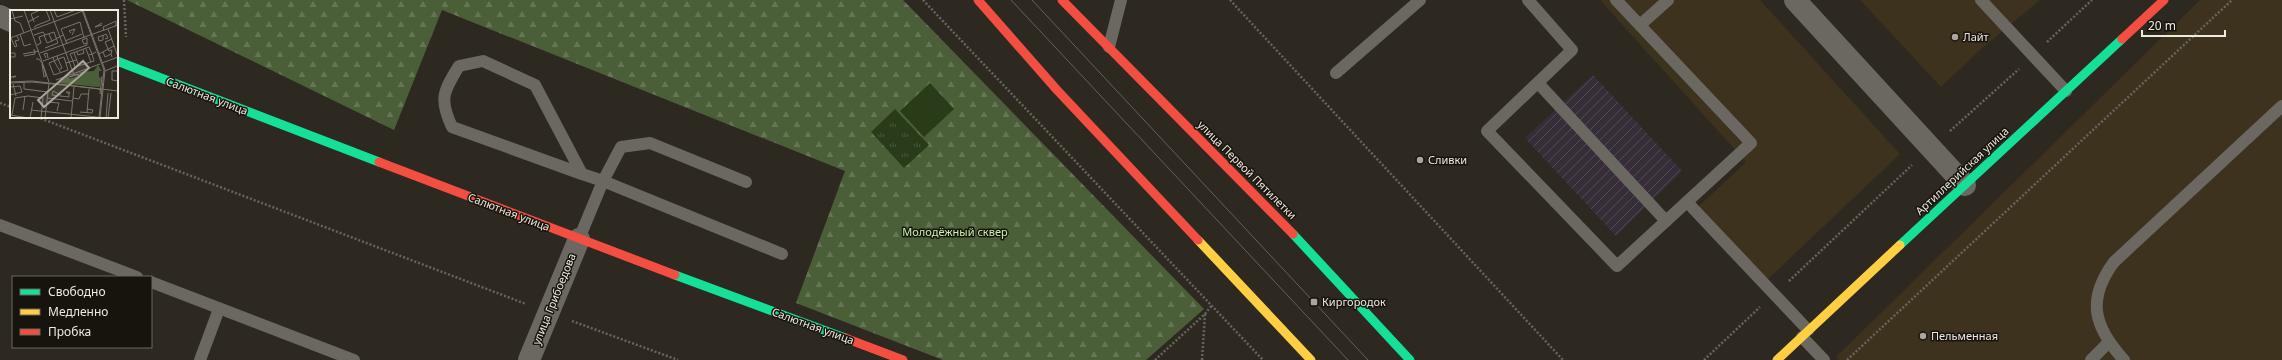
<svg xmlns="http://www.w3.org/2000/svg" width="2282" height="360" font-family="'Noto Sans',sans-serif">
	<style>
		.built { fill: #3c321e }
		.industrial { fill: url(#industrial-furrows) }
		.forest { fill: url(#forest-firs) }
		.park { fill: url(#park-tufts) }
		.pitch { fill: #2a3b19 }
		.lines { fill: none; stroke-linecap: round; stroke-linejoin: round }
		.path { stroke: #68645e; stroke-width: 2.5; stroke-dasharray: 2 2; stroke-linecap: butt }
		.lane { stroke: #6b6761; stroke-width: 12 }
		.street { stroke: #6b6761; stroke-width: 22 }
		.fast { stroke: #16e098; stroke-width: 9 }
		.slow { stroke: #ffcf43; stroke-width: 9 }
		.jam { stroke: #f24e42; stroke-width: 9 }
		.tram { stroke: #64615b; stroke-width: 1 }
		.poi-dot { fill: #aba69d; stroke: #17130d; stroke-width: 1.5 }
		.labels { text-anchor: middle; stroke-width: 3; stroke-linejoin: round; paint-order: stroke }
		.poi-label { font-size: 11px; fill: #efeae0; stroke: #17130d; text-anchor: start }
		.street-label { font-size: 11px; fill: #efeae0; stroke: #17130d }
		.park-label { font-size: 11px; fill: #caf4ad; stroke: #17130d }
		.inset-road { fill: none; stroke: #7b766d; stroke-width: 1 }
		.view { fill: #aba69d; fill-opacity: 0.15; stroke: #aba69d; stroke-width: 2 }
		.inset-edge { fill: none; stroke: #efeae0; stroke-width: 2 }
	</style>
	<defs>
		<pattern id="industrial-furrows" width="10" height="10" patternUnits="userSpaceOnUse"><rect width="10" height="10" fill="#372d39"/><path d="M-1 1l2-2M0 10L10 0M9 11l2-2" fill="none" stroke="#544c55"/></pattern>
		<pattern id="forest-firs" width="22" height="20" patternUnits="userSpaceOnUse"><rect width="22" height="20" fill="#4a5f38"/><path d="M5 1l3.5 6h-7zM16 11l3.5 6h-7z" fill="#647654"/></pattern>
		<pattern id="park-tufts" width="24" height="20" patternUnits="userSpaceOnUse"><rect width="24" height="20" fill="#2a3b19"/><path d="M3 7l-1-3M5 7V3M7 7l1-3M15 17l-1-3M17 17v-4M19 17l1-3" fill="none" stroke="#49583a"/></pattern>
	</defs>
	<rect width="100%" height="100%" fill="#2d2921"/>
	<g class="built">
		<polygon points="1600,0 1760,0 1900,154 1766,281 1697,208 1746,162"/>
		<polygon points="1860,0 2040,0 1980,50 1941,87"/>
		<polygon points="2200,0 2282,0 2282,360 1839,360 1836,357"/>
	</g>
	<polygon class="industrial" points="1593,75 1682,171 1616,236 1525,138"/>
	<polygon class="forest" points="127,0 903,0 1204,309 1146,360 943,360 796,303 845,171 442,10 394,130"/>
	<polygon class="park" points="895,109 929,145 904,168 871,132"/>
	<polygon class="pitch" points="930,83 954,109 924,137 900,111"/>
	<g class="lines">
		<g class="path">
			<polyline points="124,0 126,37"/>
			<polyline points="923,0 1263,360"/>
			<polyline points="1230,0 1563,360"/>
			<polyline points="2047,42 2092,0"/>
			<polyline points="0,103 11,107"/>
			<polyline points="37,117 526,304"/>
			<polyline points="1950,131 2019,69"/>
			<polyline points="1789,281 1912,165"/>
			<polyline points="572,321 678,360"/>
			<polyline points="1155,360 1205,314 1212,305"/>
			<polyline points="1202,360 1205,314"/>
			<polyline points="1704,360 1760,307"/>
			<polyline points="1847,360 2232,0"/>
		</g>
		<g class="lane">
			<polyline points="1528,0 1572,50 1487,131 1617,266 1751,143 1616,0"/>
			<polyline points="1981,0 2066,91"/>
			<polyline points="1640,25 1668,0"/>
			<polyline points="1109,47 1121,0"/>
			<polyline points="1336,73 1420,0"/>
			<polyline points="1538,83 1666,221"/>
			<path d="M 582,174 L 535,85 L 483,61 L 459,66 C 443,92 439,99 452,127 L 582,174 L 603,181 L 782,254"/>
			<polyline points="1687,202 1808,330"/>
			<polyline points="0,225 137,277"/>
			<polyline points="579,239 603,181 621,147 650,143 746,182"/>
			<polyline points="151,282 354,360"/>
			<polyline points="1802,337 1824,360"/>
			<polyline points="200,360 219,309"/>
			<polyline points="2091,360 2108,343"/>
			<path d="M 2124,360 C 2094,327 2086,300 2114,262 L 2282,106"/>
		</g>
		<g class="street">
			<polyline points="1795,0 1965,185"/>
			<polyline points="0,16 11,21"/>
			<polyline points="529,360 579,239"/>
		</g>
		<g class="fast">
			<polyline points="117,61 379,162"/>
			<polyline points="1293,234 1410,360"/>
			<polyline points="1900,245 2122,39"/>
			<polyline points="675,275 845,338"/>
		</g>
		<g class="slow">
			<polyline points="1198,240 1311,360"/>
			<polyline points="1777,360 1900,245"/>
		</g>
		<g class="jam">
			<polyline points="978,0 1057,90 1198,240"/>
			<polyline points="1062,0 1293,234"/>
			<polyline points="2122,39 2164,0"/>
			<polyline points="379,162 675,275"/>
			<polyline points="845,338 903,360"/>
		</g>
		<g class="tram">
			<polyline points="1011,0 1348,360"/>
			<polyline points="1032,0 1368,360"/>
		</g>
	</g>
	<g class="poi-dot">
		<circle cx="1955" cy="37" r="4"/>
		<circle cx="1420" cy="160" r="4"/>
		<rect x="1310" y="298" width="8" height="8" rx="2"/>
		<circle cx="1923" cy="336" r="4"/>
	</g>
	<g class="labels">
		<g class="poi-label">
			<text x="1963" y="41">Лайт</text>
			<text x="1428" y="164">Сливки</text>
			<text x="1322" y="306">Киргородок</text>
			<text x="1931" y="340">Пельменная</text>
		</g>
		<g class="street-label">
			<text transform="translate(207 96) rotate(21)" y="4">Салютная улица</text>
			<text transform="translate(1247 170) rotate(45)" y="4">улица Первой Пятилетки</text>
			<text transform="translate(1962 171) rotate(-43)" y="4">Артиллерийская улица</text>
			<text transform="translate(509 212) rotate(21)" y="4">Салютная улица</text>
			<text transform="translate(554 299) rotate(-68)" y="4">улица Грибоедова</text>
			<text transform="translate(813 326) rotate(20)" y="4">Салютная улица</text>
		</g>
		<g class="park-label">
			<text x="955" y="236">Молодёжный сквер</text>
		</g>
	</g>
	<g transform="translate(10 10)">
		<rect width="108" height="108" fill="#2d2921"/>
		<path d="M 88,55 L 92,61 L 89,61 L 89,67 L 91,68 L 90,76 L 88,77 L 50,73 L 50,69 L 58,66 L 60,69 L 70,66 L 69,62 L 84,61 Z" fill="#4a5f38"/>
		<path class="inset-road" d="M 2,0 L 5,11 L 10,13 L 14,23M 14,0 L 39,72M 40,0 L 64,65 L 61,67M 44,0 L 47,7 L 66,0M 72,0 L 94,60 L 89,108M 73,0 L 95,60 L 90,108M 0,9 L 13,6M 18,12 L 29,6M 24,12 L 21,4 L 30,0M 92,13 L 85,17 L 92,15M 25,18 L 25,16 L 40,10 L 36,0M 98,19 L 108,47M 94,21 L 93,17 L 106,11 L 106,16M 61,23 L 59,21 L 65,19 L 62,25M 10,24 L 14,36 L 21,34M 24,25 L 33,22 L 35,25M 34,25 L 37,33 L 42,31 L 39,24M 93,25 L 93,30 L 89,31 L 88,27 L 94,25 L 96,24 L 98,28 L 95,29M 0,26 L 5,37 L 7,36 L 5,31 L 9,30 L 7,26M 0,28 L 73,1M 42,31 L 53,25M 55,31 L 72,24M 57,34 L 51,19 L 70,12 L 74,28M 27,35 L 31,33 L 29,27 L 44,22 L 48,33 L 35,38M 76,39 L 81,52M 67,42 L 68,45 L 74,43 L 73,40M 93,42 L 95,47 L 101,44 L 102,47M 0,43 L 5,43 L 5,47 L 0,47 L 0,44M 30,43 L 108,15M 64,43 L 69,56M 13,44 L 29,41M 89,44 L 104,36M 101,44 L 102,40 L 99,41 L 95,32 L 102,29M 14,46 L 25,44 L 24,39M 43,47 L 44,51 L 39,53 L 44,65 L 58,60 L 54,47 L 48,49 L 47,46M 36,48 L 34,44 L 37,43 L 38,48M 26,49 L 29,49 L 32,53 L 35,62 L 36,66 L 34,67 L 32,54M 66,50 L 63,51 L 60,44 L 79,37 L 82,44 L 86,42M 33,51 L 77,35 L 77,28 L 72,30 L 74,34 L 77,33M 56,53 L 63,51 L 65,57 L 84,51 L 82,44 L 79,45M 92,53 L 108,47M 50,59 L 52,58 L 48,49 L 44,51 L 51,63M 95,61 L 107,56M 108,61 L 102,61 L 102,70 L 108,71M 59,67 L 68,64 L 69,65 L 64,65M 46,70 L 90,54M 0,72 L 1,67 L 6,66 L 3,68M 0,72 L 22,71 L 108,81M 0,73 L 22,72 L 63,76 L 89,79 L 92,82M 14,73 L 14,79 L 38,82M 3,74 L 6,86M 0,77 L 10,76 L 12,82 L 0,85M 90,84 L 92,66M 51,85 L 43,81 L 42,85 L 59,87 L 59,84 L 60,82 L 56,82 L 59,84M 37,88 L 62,91M 63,88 L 69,89 L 71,84 L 79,84M 37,92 L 49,93 L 47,101M 13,100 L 15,86M 21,100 L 96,108M 70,102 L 82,103 L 83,100 L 77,99M 77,102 L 79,79M 0,105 L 19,108M 2,105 L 5,88 L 18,86 L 33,88 L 31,108M 20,108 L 23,92M 35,108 L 39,73M 61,108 L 64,77M 96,108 L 98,83M 98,108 L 101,83"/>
		<path class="view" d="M 73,51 L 79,58 L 34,97 L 28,90 Z"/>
		<rect width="108" height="108" class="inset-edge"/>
	</g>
	<rect x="12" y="276" width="140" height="72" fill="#17130d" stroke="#6d6961"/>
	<rect x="20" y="289" width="20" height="6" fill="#16e098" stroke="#6d6961"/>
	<text x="48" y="296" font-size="12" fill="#efeae0">Свободно</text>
	<rect x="20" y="309" width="20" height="6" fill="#ffcf43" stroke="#6d6961"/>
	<text x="48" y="316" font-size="12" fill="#efeae0">Медленно</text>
	<rect x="20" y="329" width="20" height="6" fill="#f24e42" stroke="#6d6961"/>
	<text x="48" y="336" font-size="12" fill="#efeae0">Пробка</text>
	<path d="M2142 30v6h83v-6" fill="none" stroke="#efeae0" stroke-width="2"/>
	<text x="2148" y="30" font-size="12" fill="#efeae0" stroke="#17130d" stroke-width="3" paint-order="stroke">20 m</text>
</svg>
